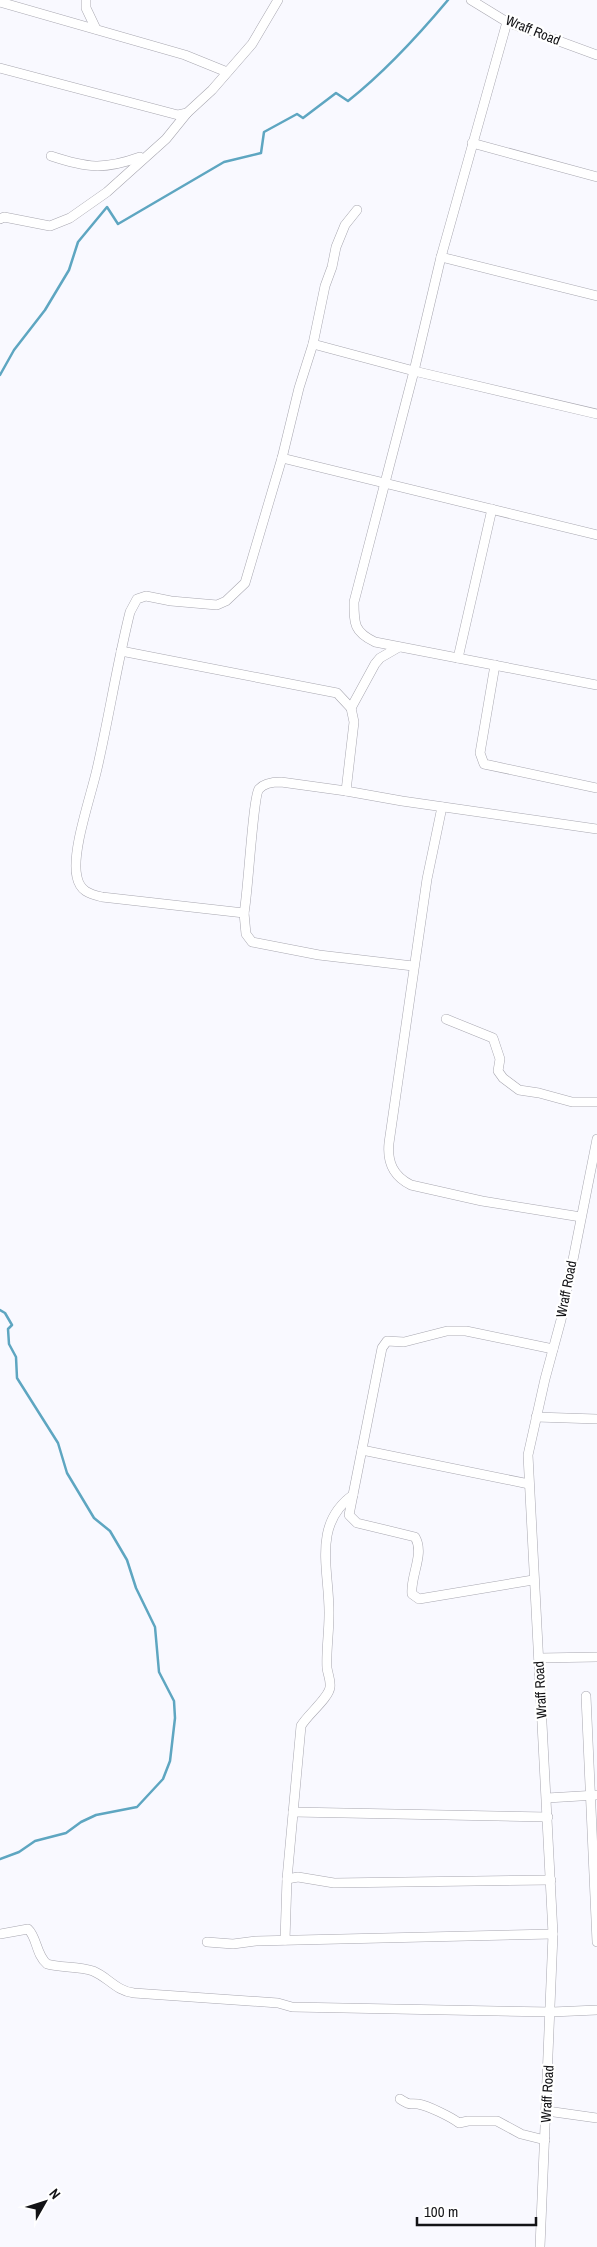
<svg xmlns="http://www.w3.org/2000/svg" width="597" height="2247" font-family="'Archivo Narrow',sans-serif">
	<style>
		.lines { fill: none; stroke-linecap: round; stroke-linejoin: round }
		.stream { stroke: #5ea6c1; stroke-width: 2.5 }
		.minor-casing { stroke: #a8a7b0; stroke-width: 10 }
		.minor { stroke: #fff; stroke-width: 9 }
		.labels { text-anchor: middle; stroke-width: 4.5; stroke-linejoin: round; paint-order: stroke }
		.street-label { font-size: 14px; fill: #131316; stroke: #fff }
	</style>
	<rect width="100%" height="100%" fill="#f9f9ff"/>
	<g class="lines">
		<g class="stream">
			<path d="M 0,375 L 14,350 L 45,310 L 69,270 L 78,242 L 107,207 L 118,224 L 224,162 L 261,153 L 264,132 L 297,114 L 303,118 L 336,93 L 348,101 C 386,71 417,37 448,0"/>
			<polyline points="0,1310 5,1313 12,1325 8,1329 9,1344 16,1357 17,1378 58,1443 67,1473 94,1518 110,1531 127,1560 136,1588 155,1627 159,1672 174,1701 175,1718 170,1761 163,1779 137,1807 96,1815 81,1822 66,1833 35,1841 19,1852 0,1859"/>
		</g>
		<defs>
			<g id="minor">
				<polyline points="86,0 86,8 96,29"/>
				<polyline points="471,0 507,22 597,55"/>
				<polyline points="0,2 185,55 227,72"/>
				<path d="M 507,22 L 441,257 L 414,371 L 354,602 C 354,624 354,632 375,642 L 597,685"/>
				<polyline points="0,68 178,115 187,113 212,90 252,44 278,0"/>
				<polyline points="472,143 597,177"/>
				<path d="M 51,156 C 87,168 104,170 140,157"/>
				<polyline points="0,219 4,217 50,226 70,218 107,192 166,139 187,113"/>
				<polyline points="441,257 597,296"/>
				<polyline points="313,344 414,371 597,414"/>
				<polyline points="282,458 597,535"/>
				<polyline points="121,651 337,693 351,708 354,722 346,791 402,801 597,829"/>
				<polyline points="458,658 492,509"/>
				<polyline points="495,665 480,753 484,764 597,788"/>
				<polyline points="351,708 375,664 380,658 399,647"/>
				<path d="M 346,791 L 281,782 C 274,782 264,783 259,789 C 253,796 248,894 244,913 L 102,897 C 89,894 80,891 77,877 C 71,852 91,796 97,769 C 109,717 117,664 130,612 L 137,599 L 146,596 L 171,601 L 217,605 L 226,601 L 245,583 L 282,458 L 299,388 L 313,344 L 325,286 L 332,267 L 336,247 L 345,225 L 357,210"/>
				<path d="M 442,807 L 427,879 L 389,1143 C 387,1162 393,1176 411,1185 L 482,1201 L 581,1217"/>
				<polyline points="244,913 246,934 252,942 319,955 413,966"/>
				<polyline points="446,1019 493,1038 500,1059 498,1071 503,1078 519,1090 539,1093 572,1102 597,1102"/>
				<polyline points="536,1417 597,1419"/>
				<polyline points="362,1450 529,1484"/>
				<path d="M 533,1580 L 419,1599 L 412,1594 C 410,1576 425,1554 415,1537 L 357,1523 L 349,1515 L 382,1348 L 387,1341 L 404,1342 L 447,1331 L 466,1331 L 553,1349"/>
				<polyline points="539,1658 597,1657"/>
				<polyline points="586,1696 597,1942"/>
				<polyline points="547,1798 597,1795"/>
				<polyline points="293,1812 548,1817"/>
				<polyline points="287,1879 298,1877 334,1883 551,1880"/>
				<path d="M 0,1934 L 28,1929 C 37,1937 36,1955 47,1964 C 61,1968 78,1966 93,1971 C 108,1977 116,1991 134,1993 L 278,2003 L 292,2007 L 552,2012 L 597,2010"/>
				<path d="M 285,1940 L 287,1879 L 301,1726 C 307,1715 329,1698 330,1687 C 331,1681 328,1675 327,1668 C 326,1651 329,1633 329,1615 C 330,1572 311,1525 353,1495"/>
				<polyline points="207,1942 233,1944 256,1941 553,1934"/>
				<path d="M 400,2099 C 411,2106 408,2103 418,2104 C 429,2106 451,2117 459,2123 L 468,2121 L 497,2121 L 521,2134 L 545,2140"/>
				<polyline points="547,2111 597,2118"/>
				<polyline points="540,2247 553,1934 528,1455 545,1379 561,1320 597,1139"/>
			</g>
		</defs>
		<use href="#minor" class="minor-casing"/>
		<use href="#minor" class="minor"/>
	</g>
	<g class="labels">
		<g class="street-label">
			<text transform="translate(533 30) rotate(22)" y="5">Wraff Road</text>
			<text transform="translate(566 1289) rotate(-79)" y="5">Wraff Road</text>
			<text transform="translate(540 1690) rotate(-93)" y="5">Wraff Road</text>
			<text transform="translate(547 2094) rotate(-87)" y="5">Wraff Road</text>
		</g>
	</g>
	<g transform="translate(45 2202) rotate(51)" stroke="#ffffff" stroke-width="4" paint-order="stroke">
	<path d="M0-4L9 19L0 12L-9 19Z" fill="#131316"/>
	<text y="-8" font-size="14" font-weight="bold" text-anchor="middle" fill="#131316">N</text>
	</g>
	<path d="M417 2217v8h119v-8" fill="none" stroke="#131316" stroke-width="2.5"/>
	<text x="424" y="2217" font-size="15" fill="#131316" stroke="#ffffff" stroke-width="4" paint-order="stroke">100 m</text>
</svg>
